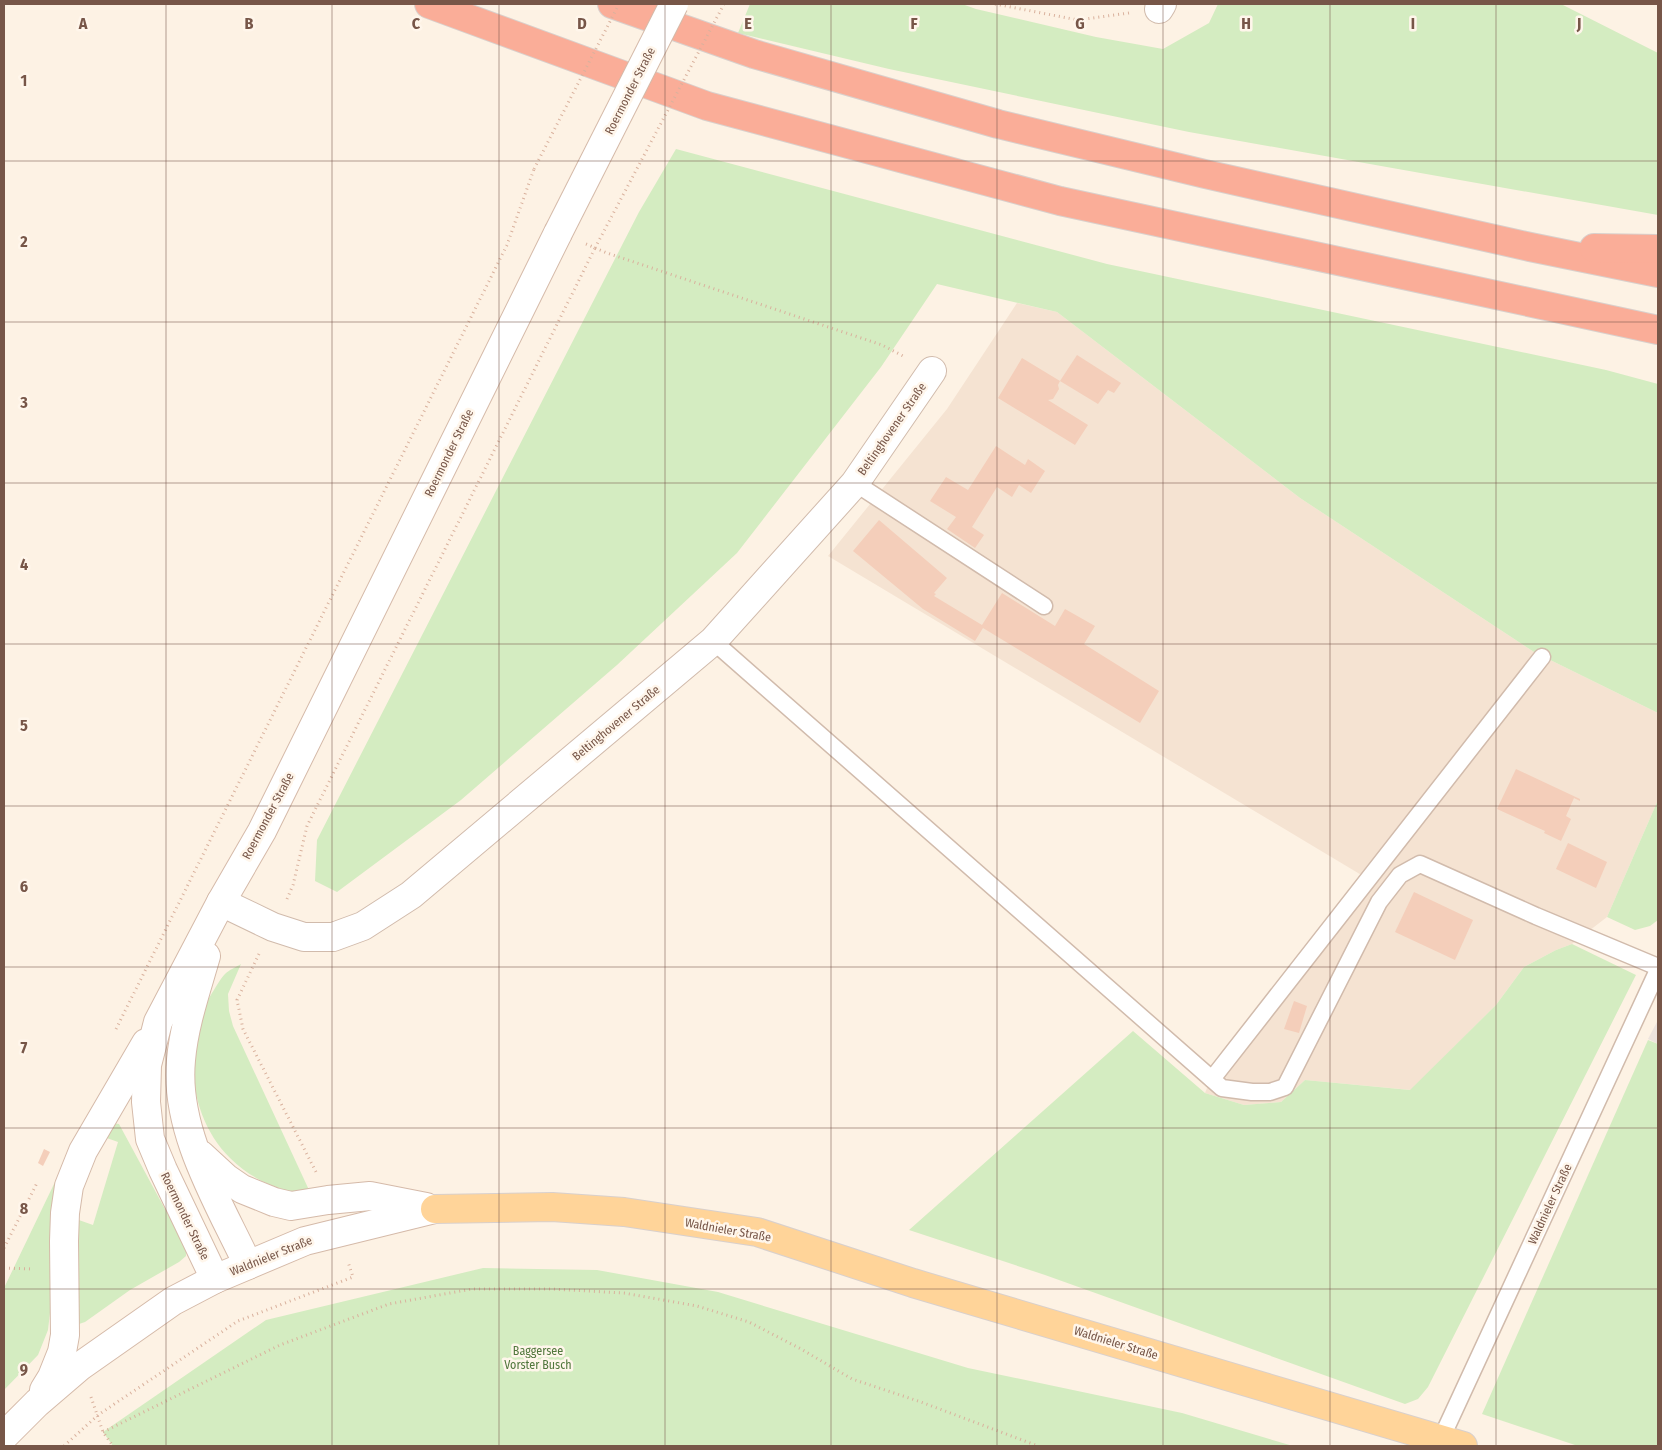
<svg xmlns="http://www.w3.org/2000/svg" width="1662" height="1450" font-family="'Fira Sans Condensed',sans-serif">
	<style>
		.residential { fill: #f5e3d2 }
		.industrial { fill: #ede4de }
		.green { fill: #d4ecc1 }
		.building { fill: #f4ceba }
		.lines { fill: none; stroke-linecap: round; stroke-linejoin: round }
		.lane-casing { stroke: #d1bbac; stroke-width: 19 }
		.street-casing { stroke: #d1bbac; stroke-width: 30 }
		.secondary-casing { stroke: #d5baa9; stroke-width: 30 }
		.primary-casing { stroke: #d9d0cc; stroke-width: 30 }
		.highway-casing { stroke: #d9d0cc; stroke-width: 30 }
		.path { stroke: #d9b19d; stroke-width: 3; stroke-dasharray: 1 4; stroke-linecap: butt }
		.lane { stroke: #fff; stroke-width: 16 }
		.street { stroke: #fff; stroke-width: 28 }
		.secondary { stroke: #fff; stroke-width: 28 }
		.primary { stroke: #ffd499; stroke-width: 28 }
		.highway { stroke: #faad98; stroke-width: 28 }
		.secondary-bridge-casing { stroke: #d5baa9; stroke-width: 30; stroke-linecap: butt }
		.path-bridge { stroke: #d9b19d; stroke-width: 3; stroke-dasharray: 1 4; stroke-linecap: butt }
		.secondary-bridge { stroke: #fff; stroke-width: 28 }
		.grid { fill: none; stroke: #775648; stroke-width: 1; stroke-opacity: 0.55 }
		.labels { text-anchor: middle; stroke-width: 5; stroke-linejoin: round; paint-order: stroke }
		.street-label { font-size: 12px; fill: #775648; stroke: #fff6eb }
		.park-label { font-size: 12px; fill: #51773c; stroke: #fff6eb }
		.grid-label { font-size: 16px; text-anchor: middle; font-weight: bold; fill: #775648; stroke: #fff6eb; stroke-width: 5; stroke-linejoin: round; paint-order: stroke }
	</style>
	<rect width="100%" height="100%" fill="#fdf2e4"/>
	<polygon class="residential" points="1017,303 1057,312 1300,498 1534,652 1658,713 1658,800 1607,917 1572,944 1556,950 1524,967 1496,1005 1411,1090 1305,1080 1281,1102 1244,1105 1205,1093 1222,1051 1363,876 828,556 947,409"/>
	<polygon class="industrial" points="1658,1020 1658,1044 1648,1039"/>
	<g class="green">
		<polygon points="750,4 962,4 976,9 1096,37 1163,49 1209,23 1218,4 1561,4 1658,53 1658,215 1189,132 889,69 738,33"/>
		<polygon points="676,149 1107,264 1606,370 1658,384 1658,713 1534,652 1300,498 1057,312 937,284 881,367 737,553 617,665 461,800 337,892 315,881 317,840 639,212"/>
		<polygon points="1658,800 1658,920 1650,926 1635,930 1607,917"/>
		<polygon points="1572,944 1636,975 1428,1387 1418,1399 1405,1404 1045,1275 909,1230 1133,1031 1205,1093 1244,1105 1281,1102 1305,1080 1410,1090 1496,1005 1524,967 1556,950"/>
		<path d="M 241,964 L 228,994 L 229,1011 L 233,1026 L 309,1190 L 308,1195 C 278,1190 252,1180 230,1158 C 188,1117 181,1042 212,993 C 216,987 220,979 225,974 C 229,970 236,967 241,964 Z"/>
		<polygon points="1648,1040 1658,1044 1658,1446 1578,1446 1482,1414"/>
		<polygon points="112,1123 119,1124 186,1248 186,1256 179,1262 130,1290 85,1322 79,1324 76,1319 76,1219 93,1225 118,1142 104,1137"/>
		<polygon points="79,1132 58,1185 51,1223 51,1304 48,1330 38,1355 4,1390 4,1288"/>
		<polygon points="483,1268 597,1270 718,1292 968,1368 1182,1413 1293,1446 113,1446 103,1432 266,1320"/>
	</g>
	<g class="building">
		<polygon points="1077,355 1121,383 1114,393 1108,390 1098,404 1060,381"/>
		<polygon points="1022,358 1060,381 1058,385 1059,389 1053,399 1048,400 1088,425 1075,445 998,398"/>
		<polygon points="996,446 1025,465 1028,459 1045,471 1031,493 1019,485 1012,497 997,487 972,527 984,535 975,548 947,529 956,517 930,501 946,477 968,490"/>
		<polygon points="879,520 947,578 934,593 936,594 934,596 982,625 1002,593 1055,626 1065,609 1095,626 1084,644 1159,691 1140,723 983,628 975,641 923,609 853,551"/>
		<polygon points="1516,769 1580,799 1580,801 1574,798 1566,816 1571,819 1561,841 1544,833 1545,831 1497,809"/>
		<polygon points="1568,843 1607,862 1596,888 1556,869"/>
		<polygon points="1414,892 1473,920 1455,960 1395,932"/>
		<polygon points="1294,1001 1307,1006 1299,1033 1284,1029"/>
		<polygon points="44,1149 50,1152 43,1166 38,1163"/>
	</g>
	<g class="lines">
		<defs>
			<g id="lane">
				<polyline points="855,483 1044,606"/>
				<polyline points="713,641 1222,1088 1252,1092 1270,1092 1285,1087 1379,902 1400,875 1420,864 1536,916 1658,967"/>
				<polyline points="1212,1079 1542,657"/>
				<polyline points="1441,1439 1658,970"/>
			</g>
			<g id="street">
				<polyline points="1159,9 1162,4"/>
				<polyline points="221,902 273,927 304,937 333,937 363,926 411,895 713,641 855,483 932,371"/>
			</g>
			<g id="secondary">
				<path d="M 206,956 C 196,991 184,1025 181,1060 C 174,1131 219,1203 248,1265"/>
				<polyline points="201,1155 226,1178 242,1189 274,1202 291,1206 328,1200 370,1196 426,1207"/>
				<polyline points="215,1279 163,1170 150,1139 146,1102 147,1065 158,1022 221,902 262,831 558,233"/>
				<polyline points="44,1390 52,1377 62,1352 65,1335 64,1241 65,1213 69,1186 83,1151 146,1043"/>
				<polyline points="4,1436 37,1403 79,1367 173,1301 215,1279 305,1241 435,1209"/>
			</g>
			<polyline id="primary" points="435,1209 552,1207 624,1212 757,1232 913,1283 1463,1446"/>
			<g id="highway">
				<polyline points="429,4 707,106 1060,201 1658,330"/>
				<polyline points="612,4 754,54 998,124 1205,174 1530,247 1658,273"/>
				<polyline points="1594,248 1658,249"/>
			</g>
		</defs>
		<use href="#lane" class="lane-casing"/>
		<use href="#street" class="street-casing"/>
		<use href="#secondary" class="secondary-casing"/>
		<use href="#primary" class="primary-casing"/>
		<use href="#highway" class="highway-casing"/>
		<g class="path">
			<polyline points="995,4 1078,20 1129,13"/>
			<polyline points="586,244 607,253 882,345 905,357"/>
			<polyline points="287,899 293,885 307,826 595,248"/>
			<polyline points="259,954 237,1000 243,1029 316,1172"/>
			<polyline points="116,1029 507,245 534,169"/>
			<polyline points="4,1248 37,1183"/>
			<polyline points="4,1268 33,1269"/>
			<polyline points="91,1397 103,1432 113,1446"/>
			<polyline points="103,1432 280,1345 389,1304 472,1289 552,1289 624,1293 697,1306 749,1322 801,1349 852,1379 921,1402 1038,1446"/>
			<polyline points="64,1446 98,1415 238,1321 353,1277 348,1262"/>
		</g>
		<use href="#lane" class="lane"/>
		<use href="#street" class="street"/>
		<use href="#secondary" class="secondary"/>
		<use href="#primary" class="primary"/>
		<use href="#highway" class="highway"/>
		<defs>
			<polyline id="secondary-bridge" points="558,233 674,4"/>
		</defs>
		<use href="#secondary-bridge" class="secondary-bridge-casing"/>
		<g class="path-bridge">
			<polyline points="534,169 619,4"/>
			<polyline points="595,248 724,4"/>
		</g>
		<use href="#secondary-bridge" class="secondary-bridge"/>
	</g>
	<path class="grid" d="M 166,4 L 166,1446M 332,4 L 332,1446M 499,4 L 499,1446M 665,4 L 665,1446M 831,4 L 831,1446M 997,4 L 997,1446M 1163,4 L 1163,1446M 1330,4 L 1330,1446M 1496,4 L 1496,1446M 4,161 L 1658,161M 4,322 L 1658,322M 4,483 L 1658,483M 4,644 L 1658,644M 4,806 L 1658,806M 4,967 L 1658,967M 4,1128 L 1658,1128M 4,1289 L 1658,1289"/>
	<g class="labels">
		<g class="street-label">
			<text transform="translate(630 91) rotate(-63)" y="4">Roermonder Straße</text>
			<text transform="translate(892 429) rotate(-55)" y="4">Beltinghovener Straße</text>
			<text transform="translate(449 453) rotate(-64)" y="4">Roermonder Straße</text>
			<text transform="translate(616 723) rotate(-40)" y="4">Beltinghovener Straße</text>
			<text transform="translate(268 816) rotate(-62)" y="4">Roermonder Straße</text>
			<text transform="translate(1550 1204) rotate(-65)" y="4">Waldnieler Straße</text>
			<text transform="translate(185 1216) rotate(64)" y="4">Roermonder Straße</text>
			<text transform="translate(728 1230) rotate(10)" y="4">Waldnieler Straße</text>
			<text transform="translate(271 1256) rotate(-22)" y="4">Waldnieler Straße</text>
			<text transform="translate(1116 1343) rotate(17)" y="4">Waldnieler Straße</text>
		</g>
		<g class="park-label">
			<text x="538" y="1355">Baggersee<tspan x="538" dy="14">Vorster Busch</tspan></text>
		</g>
	</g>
	<g class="grid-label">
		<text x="83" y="29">A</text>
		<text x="249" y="29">B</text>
		<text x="416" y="29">C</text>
		<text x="582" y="29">D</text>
		<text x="748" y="29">E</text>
		<text x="914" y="29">F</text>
		<text x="1080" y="29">G</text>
		<text x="1246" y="29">H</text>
		<text x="1413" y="29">I</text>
		<text x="1579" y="29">J</text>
		<text x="24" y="86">1</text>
		<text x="24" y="247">2</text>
		<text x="24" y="408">3</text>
		<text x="24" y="570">4</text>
		<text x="24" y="731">5</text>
		<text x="24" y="892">6</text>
		<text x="24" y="1053">7</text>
		<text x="24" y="1214">8</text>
		<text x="24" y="1375">9</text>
	</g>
	<rect width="1662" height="1450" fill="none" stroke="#775648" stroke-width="10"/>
</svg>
